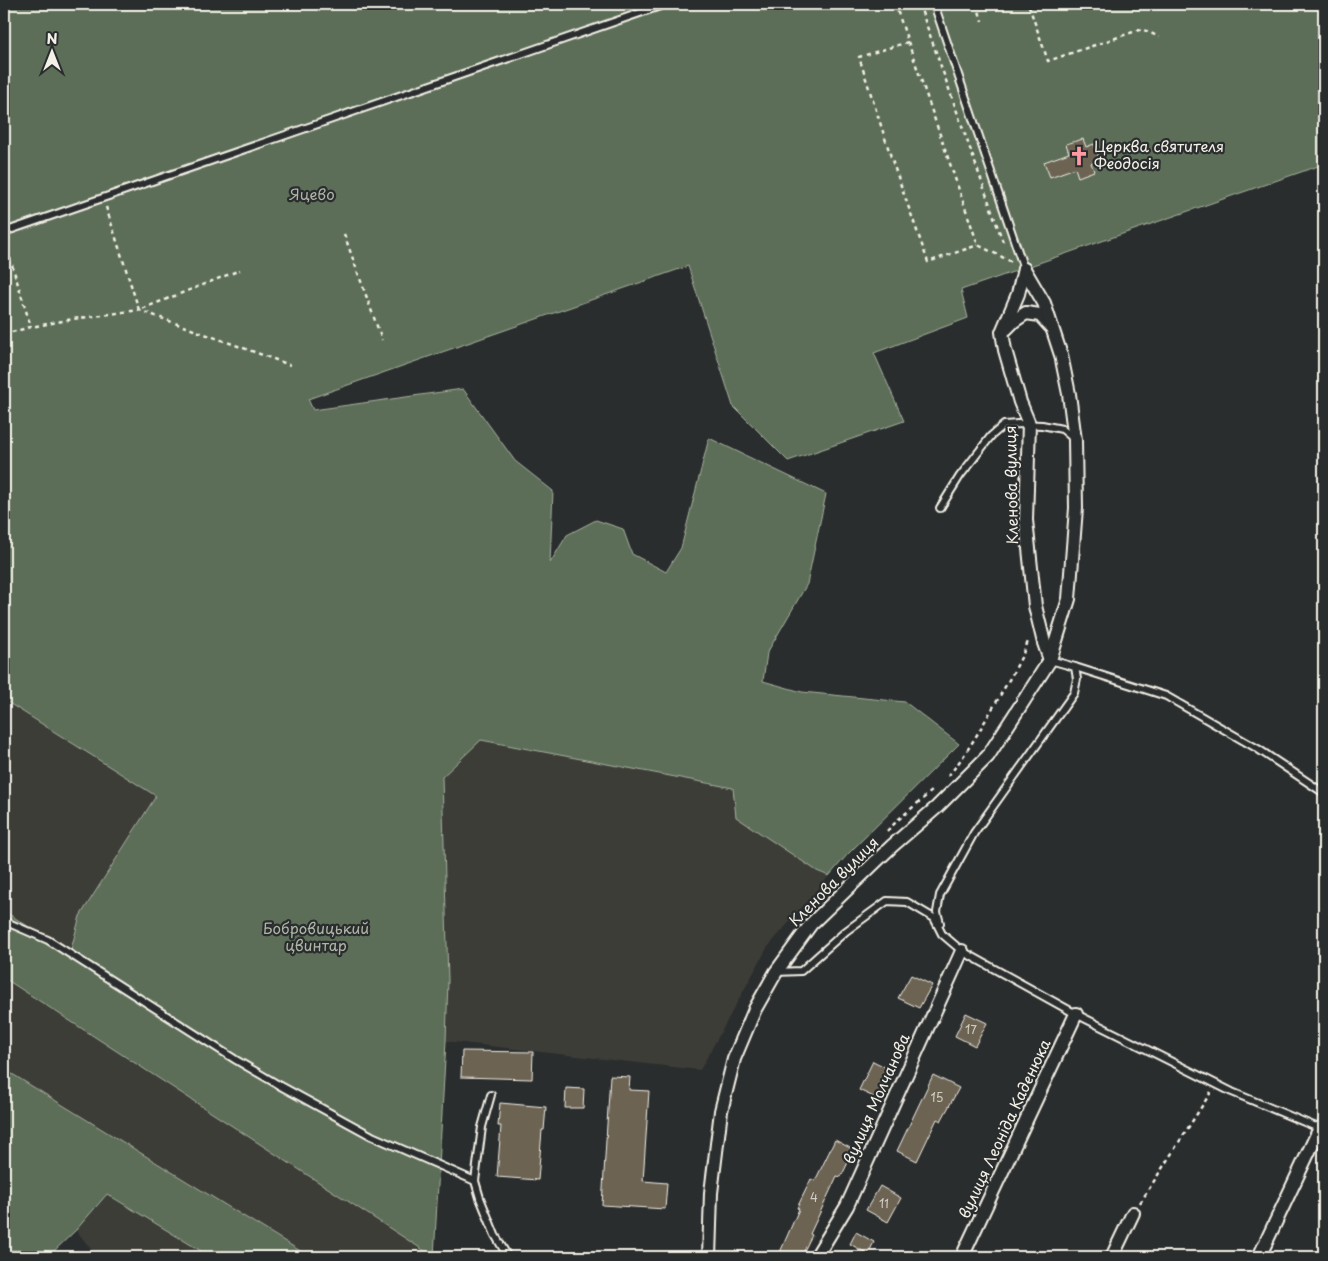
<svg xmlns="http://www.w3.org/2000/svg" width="1328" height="1261" font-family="'Playpen Sans',sans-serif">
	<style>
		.built { fill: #3e3d39 }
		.green { fill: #5c6e58; stroke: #a8b0a0 }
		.building { fill: #6c6353; stroke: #f4f1e8 }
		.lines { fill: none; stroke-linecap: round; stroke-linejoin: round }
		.lane-casing { stroke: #f4f1e8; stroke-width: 10 }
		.street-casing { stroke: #f4f1e8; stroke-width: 16 }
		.path { stroke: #f4f1e8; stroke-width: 2.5; stroke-dasharray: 4 4; stroke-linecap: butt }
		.lane { stroke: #2a2d2e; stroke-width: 6 }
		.street { stroke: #2a2d2e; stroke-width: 12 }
		.labels { text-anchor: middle; stroke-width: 4.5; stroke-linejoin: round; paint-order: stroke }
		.number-label { font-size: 12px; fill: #d2cec3 }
		.poi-label { font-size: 15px; fill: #f4f1e8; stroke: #2a2d2e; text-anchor: start }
		.park-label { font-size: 15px; fill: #b0b6a7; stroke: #2a2d2e }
		.street-label { font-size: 15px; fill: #f4f1e8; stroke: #2a2d2e }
	</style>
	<rect width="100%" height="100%" fill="#2a2d2e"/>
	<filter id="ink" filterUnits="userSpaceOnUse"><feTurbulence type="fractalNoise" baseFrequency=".02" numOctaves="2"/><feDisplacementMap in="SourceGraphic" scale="10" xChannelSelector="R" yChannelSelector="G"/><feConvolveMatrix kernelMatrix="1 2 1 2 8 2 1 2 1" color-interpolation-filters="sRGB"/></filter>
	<g filter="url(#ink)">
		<g class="built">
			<polygon points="4,700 156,796 80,916 70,953 4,911"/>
			<polygon points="481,740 733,788 817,871 829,876 767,948 700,1070 446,1041 448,980 442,777"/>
			<polygon points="4,978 434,1257 310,1257 4,1069"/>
			<polygon points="107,1194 211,1257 105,1257 91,1249 76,1230"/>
		</g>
		<g class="green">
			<polygon points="4,4 1324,4 1324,164 961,290 968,318 874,353 904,421 788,461 733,406 688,266 308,399 313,410 463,389 515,461 553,491 550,563 567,535 596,520 623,529 632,554 666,572 681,548 709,438 826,494 807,584 767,653 763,681 802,692 905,702 959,744 847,855 829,876 817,871 736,817 733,788 481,740 442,777 448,980 446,1041 434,1257 4,978 4,911 70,953 80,916 156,796 4,700"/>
			<polygon points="4,1069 310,1257 211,1257 107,1194 76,1230 54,1251 4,1250"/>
		</g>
		<g class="building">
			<polygon points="1083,139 1086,147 1094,144 1100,160 1091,163 1094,171 1078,177 1075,168 1050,177 1044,162 1069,153 1066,144"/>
			<polygon points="911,975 932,985 919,1008 898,998"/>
			<polygon points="966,1013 987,1023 975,1046 955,1036"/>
			<polygon points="462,1051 533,1052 532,1079 461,1077"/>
			<polygon points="873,1061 893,1071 880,1100 859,1090"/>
			<polygon points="933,1075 959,1088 941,1121 937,1119 917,1161 897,1151"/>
			<polygon points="610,1076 630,1077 629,1090 649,1091 643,1181 667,1183 665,1209 602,1205"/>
			<polygon points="566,1088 584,1089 583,1108 565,1108"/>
			<polygon points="500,1103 546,1107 544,1130 542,1130 538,1180 497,1177 501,1126 498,1126"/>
			<polygon points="835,1140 854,1150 841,1177 837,1176 810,1234 812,1235 801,1257 778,1257 799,1209 797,1208 811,1179 815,1181"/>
			<polygon points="880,1186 901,1198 888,1222 866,1210"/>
			<polygon points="856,1232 874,1242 868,1254 850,1244"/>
		</g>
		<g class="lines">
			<defs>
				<g id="lane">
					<polyline points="934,4 1024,269"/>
					<polyline points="4,232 666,4"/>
					<polyline points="940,508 960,476 991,436 1004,425 1018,424 1042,425 1062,429 1074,439"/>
					<polyline points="1075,667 1166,696 1258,749 1324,793"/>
					<polyline points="4,921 48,940 236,1060 277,1084 372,1136 475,1181"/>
					<polyline points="940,923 937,912 940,895 974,833 1074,693 1077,679 1075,667 1050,660"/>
					<polyline points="776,972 801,971 846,931 887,901 907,902 934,918 942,934 962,951 1076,1014 1232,1092 1321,1129"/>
					<polyline points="491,1095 482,1127 475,1181 480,1198 495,1235 508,1257"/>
				</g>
				<g id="street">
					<polyline points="1024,269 1018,294 1002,332 1005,350 1020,402 1029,424 1026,520 1035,606 1044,643 1050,660"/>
					<polyline points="1006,329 1014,321 1026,313 1040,315 1050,326"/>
					<polyline points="709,1257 711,1193 721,1111 734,1059 755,1009 776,972 811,924 892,846 937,807 988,756 1050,660 1069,599 1076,508 1075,440 1069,394 1061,355 1044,303 1024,269"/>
					<polyline points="816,1257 847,1206 962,951"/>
					<polyline points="962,1257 1076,1014"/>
					<polyline points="1112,1257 1133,1213"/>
					<polyline points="1259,1257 1320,1128"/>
				</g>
			</defs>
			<use href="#lane" class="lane-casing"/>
			<use href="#street" class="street-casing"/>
			<g class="path">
				<polyline points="895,4 978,245 1012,262"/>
				<polyline points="919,4 1003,242"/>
				<polyline points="977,4 982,21"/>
				<polyline points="1029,6 1048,61 1142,29 1159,37"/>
				<polyline points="908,42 859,57 893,163 928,262 978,245"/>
				<polyline points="106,207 139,310 240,270"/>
				<polyline points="344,234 382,340"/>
				<polyline points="5,242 31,327"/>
				<polyline points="4,334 31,327 73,319 139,310 290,365"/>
				<path d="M 948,776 C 968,753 981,727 997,701 C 1008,681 1021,661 1029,639"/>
				<polyline points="887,831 899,819 933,790"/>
				<polyline points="1140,1203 1211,1092"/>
			</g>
			<use href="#lane" class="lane"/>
			<use href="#street" class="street"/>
		</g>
	</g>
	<defs>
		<symbol id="church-bare" viewBox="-9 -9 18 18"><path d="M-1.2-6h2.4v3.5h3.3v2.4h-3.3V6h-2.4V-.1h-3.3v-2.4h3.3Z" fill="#ff9aa2" stroke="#2a2d2e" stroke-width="2.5" paint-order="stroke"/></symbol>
	</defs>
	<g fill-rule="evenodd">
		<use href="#church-bare" x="1065" y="142" width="28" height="28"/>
	</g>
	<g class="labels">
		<g class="number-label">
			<text x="971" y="1034">17</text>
			<text x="937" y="1102">15</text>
			<text x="814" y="1202">4</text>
			<text x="884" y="1208">11</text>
		</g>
		<g class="poi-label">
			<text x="1094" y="152">Церква святителя<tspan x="1094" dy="17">Феодосія</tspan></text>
		</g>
		<g class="park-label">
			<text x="312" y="200">Яцево</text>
			<text x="316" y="934">Бобровицький<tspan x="316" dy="17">цвинтар</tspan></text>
		</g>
		<g class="street-label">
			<text transform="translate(1012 485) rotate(-91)" y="5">Кленова вулиця</text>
			<text transform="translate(834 882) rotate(-45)" y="5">Кленова вулиця</text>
			<text transform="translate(877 1099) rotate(-66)" y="5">вулиця Молчанова</text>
			<text transform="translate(1005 1129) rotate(-65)" y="5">вулиця Леоніда Каденюка</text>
		</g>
	</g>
	<rect width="1328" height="1261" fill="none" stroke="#2a2d2e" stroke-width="20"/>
	<rect x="10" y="10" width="1308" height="1241" fill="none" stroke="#f4f1e8" stroke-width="2" filter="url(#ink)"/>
	<g transform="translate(52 52)" stroke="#2a2d2e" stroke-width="4" paint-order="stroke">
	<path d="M0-4L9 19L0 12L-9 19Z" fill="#f4f1e8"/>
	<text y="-8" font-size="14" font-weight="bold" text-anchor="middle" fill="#f4f1e8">N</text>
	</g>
</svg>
